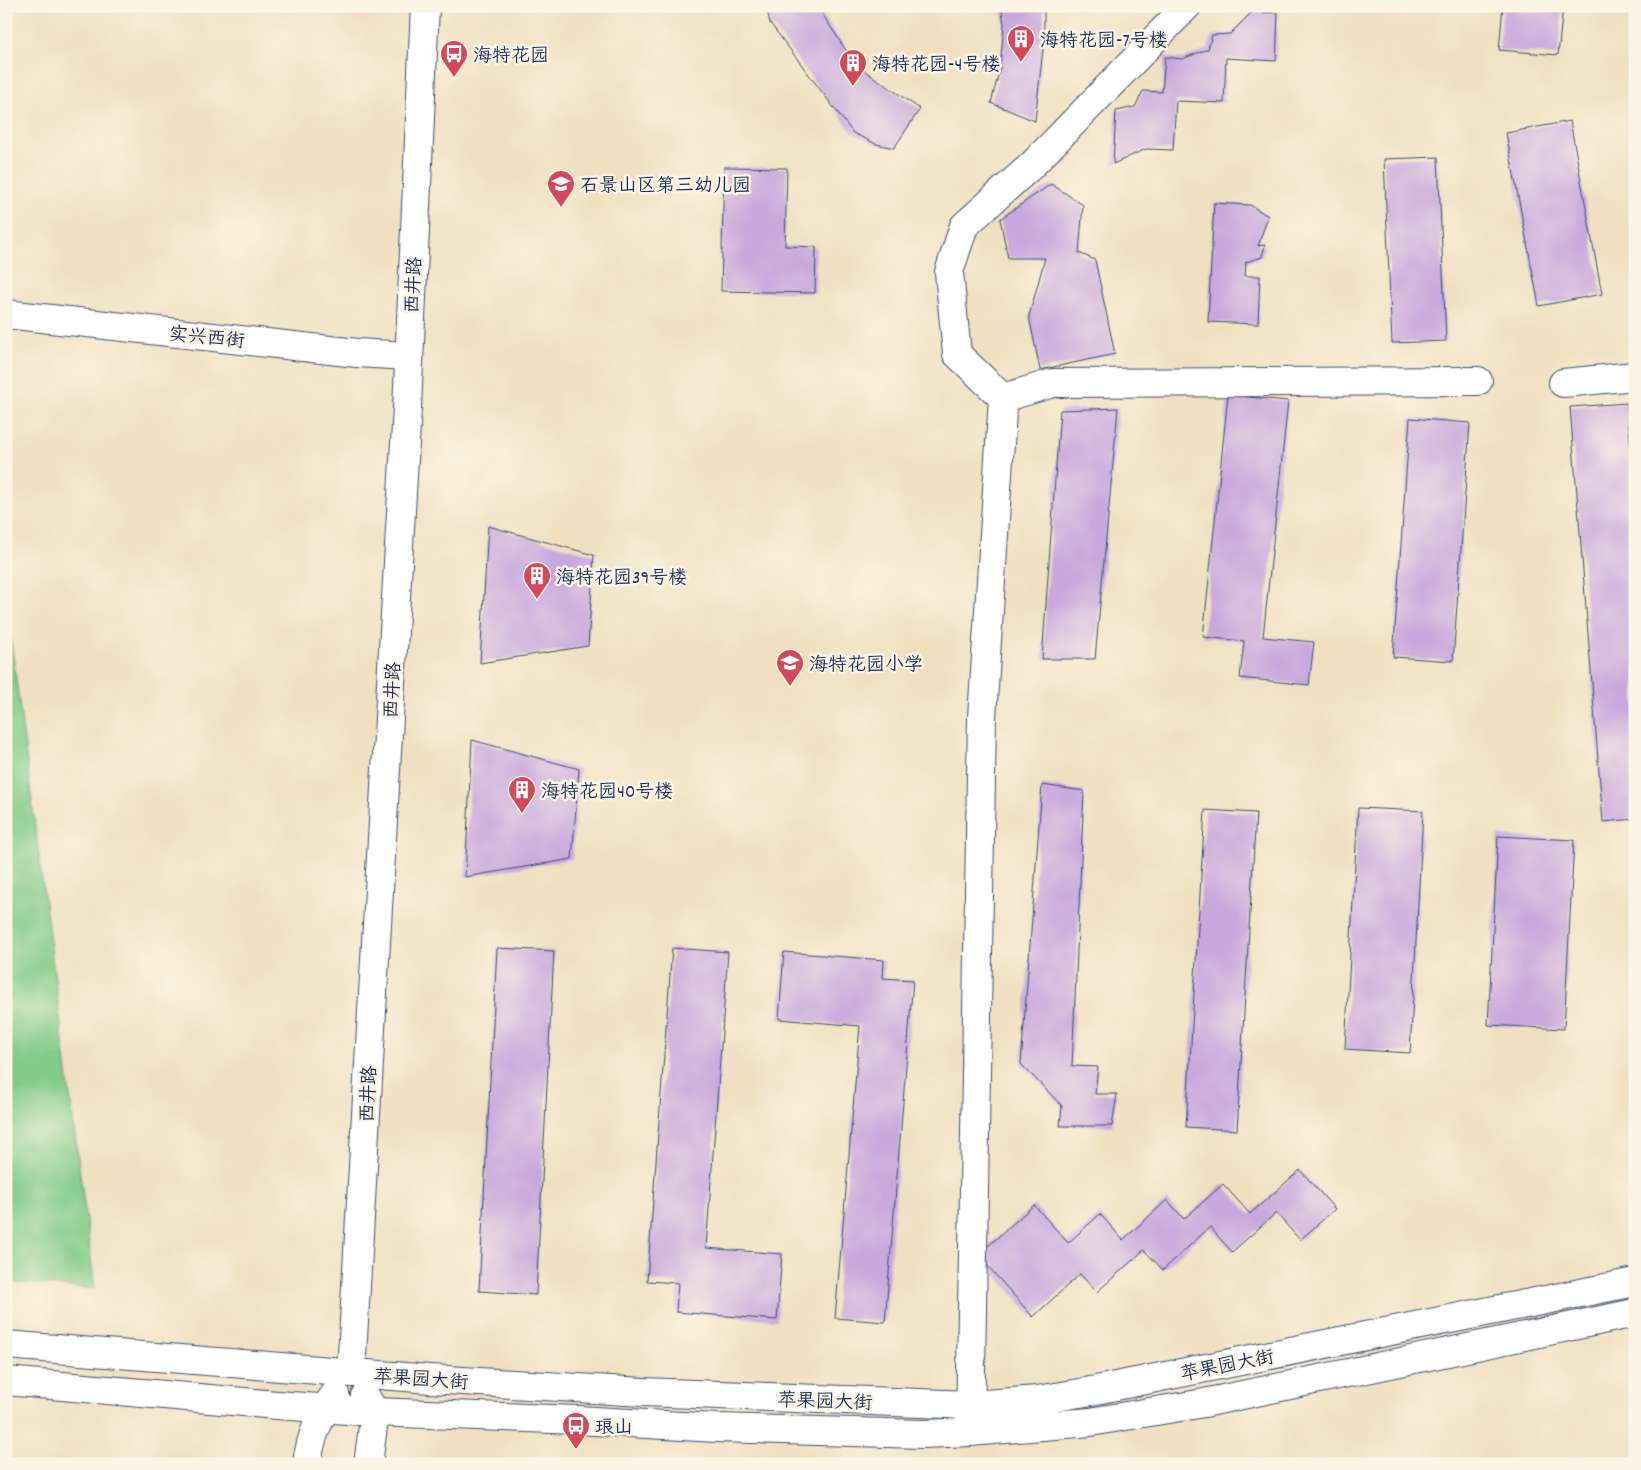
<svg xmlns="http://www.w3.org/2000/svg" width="1641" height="1470" font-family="Dekko,'LXGW WenKai TC',sans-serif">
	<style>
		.green { fill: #82cb88; stroke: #4e7d73 }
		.building { fill: #c9a8dd }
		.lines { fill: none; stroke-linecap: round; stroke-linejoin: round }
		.minor-casing { stroke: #3b4a6d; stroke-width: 30 }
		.tertiary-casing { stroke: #3b4a6d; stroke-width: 30 }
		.secondary-casing { stroke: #3b4a6d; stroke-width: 30 }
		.minor { stroke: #fff; stroke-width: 28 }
		.tertiary { stroke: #fff; stroke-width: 28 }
		.secondary { stroke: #fff; stroke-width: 28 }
		.labels { text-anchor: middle; stroke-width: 5; stroke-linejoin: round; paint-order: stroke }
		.poi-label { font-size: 19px; fill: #1b2f5e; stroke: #fcf5e5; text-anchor: start }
		.street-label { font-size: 19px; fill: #1b2f5e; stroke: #fcf5e5 }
	</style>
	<rect width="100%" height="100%" fill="#fcf5e5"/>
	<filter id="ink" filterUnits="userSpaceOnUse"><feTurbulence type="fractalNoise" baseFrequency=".02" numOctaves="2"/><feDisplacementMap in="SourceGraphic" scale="10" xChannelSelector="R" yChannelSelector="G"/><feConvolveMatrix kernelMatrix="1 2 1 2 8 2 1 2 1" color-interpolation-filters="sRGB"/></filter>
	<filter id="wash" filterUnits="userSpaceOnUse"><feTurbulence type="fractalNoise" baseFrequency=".0096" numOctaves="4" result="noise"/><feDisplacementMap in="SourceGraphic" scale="20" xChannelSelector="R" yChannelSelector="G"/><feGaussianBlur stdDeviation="1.12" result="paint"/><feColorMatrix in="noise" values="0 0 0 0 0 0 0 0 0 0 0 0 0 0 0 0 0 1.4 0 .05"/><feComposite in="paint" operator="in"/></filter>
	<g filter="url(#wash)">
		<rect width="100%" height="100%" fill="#f0e0c1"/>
		<polygon class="green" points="6,601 95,1289 6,1282"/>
		<g id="blocks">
			<g class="building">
				<polygon points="766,6 820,6 823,15 855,64 920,109 894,148 876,144 853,133 770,23"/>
				<polygon points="1001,6 1044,6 1044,40 1035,121 991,103 1000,68 1004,24"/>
				<polygon points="1503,6 1563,6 1558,55 1499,50"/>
				<polygon points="1252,12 1278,13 1276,61 1226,58 1224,103 1176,101 1173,150 1146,149 1113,164 1116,111 1135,107 1143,91 1162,92 1165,57 1182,59 1208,49 1212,35 1230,34"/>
				<polygon points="1570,121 1602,294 1539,306 1506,133"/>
				<polygon points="1438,157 1446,341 1392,343 1384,159"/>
				<polygon points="724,167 787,168 785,246 816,247 815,293 721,291"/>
				<polygon points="1051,184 1083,205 1079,253 1095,260 1115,354 1040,370 1029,316 1045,258 1008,258 1000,219"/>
				<polygon points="1214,203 1250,205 1268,216 1258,246 1265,245 1262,257 1246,262 1245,276 1260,276 1258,324 1208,322"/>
				<polygon points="1228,395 1288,401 1263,637 1314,642 1309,685 1240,678 1244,641 1203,637"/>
				<polygon points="1627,403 1635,498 1635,819 1603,822 1570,407"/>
				<polygon points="1118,408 1095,659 1042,659 1060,410"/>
				<polygon points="1410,418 1470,423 1453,661 1393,657"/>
				<polygon points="488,526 594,555 588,646 480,663"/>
				<polygon points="472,740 579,769 572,859 465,877"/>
				<polygon points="1042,785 1084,791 1072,1066 1098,1067 1095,1094 1117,1094 1112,1126 1060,1126 1062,1106 1021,1064"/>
				<polygon points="1358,808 1423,811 1410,1053 1345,1049"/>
				<polygon points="1205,810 1256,813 1237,1130 1186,1127"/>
				<polygon points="1498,836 1574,840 1564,1029 1488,1025"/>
				<polygon points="497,948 554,951 536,1295 479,1291"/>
				<polygon points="672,948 728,952 706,1248 782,1254 777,1320 676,1312 678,1283 647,1281"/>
				<polygon points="784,952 884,960 883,978 913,980 885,1322 835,1318 860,1026 779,1019"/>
				<polygon points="1300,1170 1335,1209 1300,1240 1276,1213 1232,1252 1210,1227 1163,1270 1144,1250 1097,1292 1080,1274 1033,1317 978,1255 1034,1205 1068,1243 1100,1214 1123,1240 1167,1200 1184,1219 1223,1184 1250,1214"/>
			</g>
		</g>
	</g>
	<g filter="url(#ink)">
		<use href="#blocks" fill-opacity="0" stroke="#3b4a6d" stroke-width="1"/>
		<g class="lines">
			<defs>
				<g id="minor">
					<polyline points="6,314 357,353 408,356"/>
					<polyline points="1563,383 1635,376"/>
					<polyline points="1003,398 1053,383 1478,381"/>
					<polyline points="970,1428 982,717 1003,398 957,354 949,272 964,226 1032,165 1187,6"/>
				</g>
				<polyline id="tertiary" points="351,1373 407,408 425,6"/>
				<g id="secondary">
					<polyline points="6,1345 430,1379 643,1392 971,1405 1037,1400 1086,1392 1635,1282"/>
					<polyline points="6,1381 277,1405 375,1412 577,1420 717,1428 923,1434 970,1432 1090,1422 1204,1403 1635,1313"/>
					<polyline points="365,1396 375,1412 368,1464"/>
					<path d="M 307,1464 C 310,1439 320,1414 335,1394"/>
				</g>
			</defs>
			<use href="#minor" class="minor-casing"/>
			<use href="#tertiary" class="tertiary-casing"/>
			<use href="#secondary" class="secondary-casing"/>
			<use href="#minor" class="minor"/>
			<use href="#tertiary" class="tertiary"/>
			<use href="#secondary" class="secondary"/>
		</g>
	</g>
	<defs>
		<symbol id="building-pin" viewBox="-11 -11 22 30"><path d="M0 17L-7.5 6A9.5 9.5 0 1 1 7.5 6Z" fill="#d1495b" stroke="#fcf5e5"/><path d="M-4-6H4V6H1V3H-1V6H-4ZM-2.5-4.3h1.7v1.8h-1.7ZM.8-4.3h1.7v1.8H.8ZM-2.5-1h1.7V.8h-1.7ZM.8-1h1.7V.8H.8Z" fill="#fff"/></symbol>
		<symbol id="bus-pin" viewBox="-11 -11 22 30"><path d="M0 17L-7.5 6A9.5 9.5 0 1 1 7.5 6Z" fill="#d1495b" stroke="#fcf5e5"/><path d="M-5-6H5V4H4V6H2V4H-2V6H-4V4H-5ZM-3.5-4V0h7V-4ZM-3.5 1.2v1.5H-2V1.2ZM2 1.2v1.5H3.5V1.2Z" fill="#fff"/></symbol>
		<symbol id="school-pin" viewBox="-11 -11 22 30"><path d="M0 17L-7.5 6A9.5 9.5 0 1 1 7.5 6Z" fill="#d1495b" stroke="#fcf5e5"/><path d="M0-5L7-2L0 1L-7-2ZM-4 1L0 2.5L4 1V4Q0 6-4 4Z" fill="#fff"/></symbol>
	</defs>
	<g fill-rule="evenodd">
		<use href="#building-pin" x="1005" y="23" width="32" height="43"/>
		<use href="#bus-pin" x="438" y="38" width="32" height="43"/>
		<use href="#building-pin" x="837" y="47" width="32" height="43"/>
		<use href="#school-pin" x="545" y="168" width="32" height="43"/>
		<use href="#building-pin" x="521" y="560" width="32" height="43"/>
		<use href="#school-pin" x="774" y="647" width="32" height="43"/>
		<use href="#building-pin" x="506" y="774" width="32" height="43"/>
		<use href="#bus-pin" x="560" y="1410" width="32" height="43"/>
	</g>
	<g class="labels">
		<g class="poi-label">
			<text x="1040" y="46">海特花园-7号楼</text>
			<text x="473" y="61">海特花园</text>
			<text x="872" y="70">海特花园-4号楼</text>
			<text x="580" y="191">石景山区第三幼儿园</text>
			<text x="556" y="583">海特花园39号楼</text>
			<text x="809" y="670">海特花园小学</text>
			<text x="541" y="797">海特花园40号楼</text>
			<text x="595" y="1433">琅山</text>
		</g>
		<g class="street-label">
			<text transform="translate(412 285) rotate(-87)" y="7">西井路</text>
			<text transform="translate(207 336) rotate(6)" y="7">实兴西街</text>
			<text transform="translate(391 690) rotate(-87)" y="7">西井路</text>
			<text transform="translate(367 1094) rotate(-87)" y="7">西井路</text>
			<text transform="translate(1227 1364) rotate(-11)" y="7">苹果园大街</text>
			<text transform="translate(421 1378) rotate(4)" y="7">苹果园大街</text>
			<text transform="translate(825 1400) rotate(2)" y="7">苹果园大街</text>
		</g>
	</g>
	<rect width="1641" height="1470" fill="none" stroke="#fcf5e5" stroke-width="25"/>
</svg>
